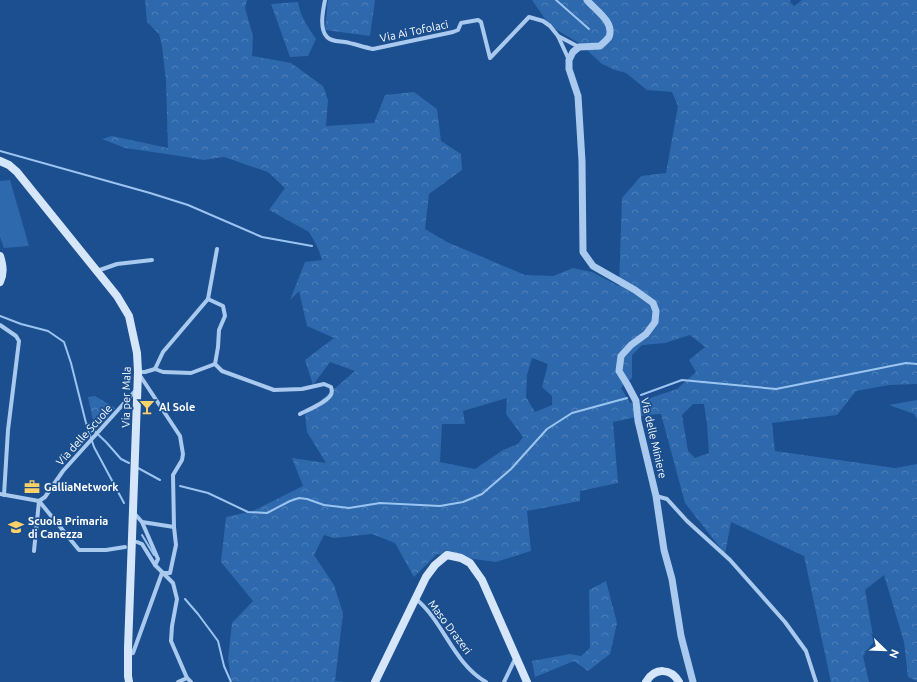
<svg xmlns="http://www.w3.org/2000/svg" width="917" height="682" font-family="Ubuntu,sans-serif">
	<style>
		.green { fill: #2e69ad }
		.forest { fill: url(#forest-crowns); fill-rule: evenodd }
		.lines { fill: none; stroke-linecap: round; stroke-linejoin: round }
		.stream { stroke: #9cc4f0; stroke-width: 2 }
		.minor { stroke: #a9c9ee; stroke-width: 4 }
		.tertiary { stroke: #a9c9ee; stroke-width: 7 }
		.secondary { stroke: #d6e6fa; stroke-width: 8 }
		.labels { text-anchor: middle; stroke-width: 3.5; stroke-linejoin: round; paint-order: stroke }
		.street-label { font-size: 11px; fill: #fff; stroke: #1b4f8f }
		.poi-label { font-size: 11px; font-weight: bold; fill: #fff; stroke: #1b4f8f; text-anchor: start }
	</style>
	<defs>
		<pattern id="forest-crowns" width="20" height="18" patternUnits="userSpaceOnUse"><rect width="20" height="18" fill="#2e69ad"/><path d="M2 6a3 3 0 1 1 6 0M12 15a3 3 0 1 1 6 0" fill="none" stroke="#4d80b9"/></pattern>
	</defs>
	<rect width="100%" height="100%" fill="#1b4f8f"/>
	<polygon class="green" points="10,180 29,246 4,248 0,237 0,181"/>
	<g class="forest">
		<path d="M 145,0 L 247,0 L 245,8 L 253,36 L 252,56 L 291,63 L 323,86 L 328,100 L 326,126 L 374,123 L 385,95 L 414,92 L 437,109 L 441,141 L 461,154 L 462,170 L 429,194 L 425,229 L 447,242 L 525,275 L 553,276 L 573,268 L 592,272 L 619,286 L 622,198 L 641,176 L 666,173 L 678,106 L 672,92 L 647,90 L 626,73 L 615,70 L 602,64 L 579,43 L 550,26 L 532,0 L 791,0 L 790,2 L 794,6 L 802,0 L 917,0 L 917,384 L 889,385 L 856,391 L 837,415 L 772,423 L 775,451 L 895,468 L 917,464 L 917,681 L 908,677 L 904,642 L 884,575 L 865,590 L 874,641 L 863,656 L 869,682 L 831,682 L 804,556 L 731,522 L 725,554 L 685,503 L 661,414 L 646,415 L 613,422 L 618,483 L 580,491 L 580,501 L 527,511 L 531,551 L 496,562 L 437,554 L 414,577 L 395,543 L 372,534 L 334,538 L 324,535 L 314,555 L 334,585 L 343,613 L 335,681 L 345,682 L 234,682 L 231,680 L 228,659 L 232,623 L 253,601 L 221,562 L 226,517 L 253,511 L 303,486 L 292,458 L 326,463 L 307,432 L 305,414 L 355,371 L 330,362 L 313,385 L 305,360 L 334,338 L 307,326 L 299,291 L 290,300 L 305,262 L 322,260 L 318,248 L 309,232 L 269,210 L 285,188 L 268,172 L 224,157 L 204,160 L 173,155 L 125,148 L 102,139 L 112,136 L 168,148 L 166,81 L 162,46 L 159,34 L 147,22 ZM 690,335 L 705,347 L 689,360 L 696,372 L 677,389 L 647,399 L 630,403 L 621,388 L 632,378 L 632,355 L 642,345 L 665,343 ZM 532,358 L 548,364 L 542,387 L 552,396 L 552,405 L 535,412 L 526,397 L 527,375 ZM 507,398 L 506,414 L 523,437 L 518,444 L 503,450 L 475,469 L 440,462 L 442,424 L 465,424 L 463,411 ZM 693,404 L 704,404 L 707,424 L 709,453 L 695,458 L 688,451 L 682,415 Z"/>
		<polygon points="328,0 375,0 370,36 325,30"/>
		<path d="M 298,2 C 300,16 308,27 316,39 L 308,56 L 290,57 L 271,4 Z"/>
		<polygon points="95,396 115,408 101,425 93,421 88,397"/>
		<polygon points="917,400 917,419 914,414 889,405"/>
		<polygon points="606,581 617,623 610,654 588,671 574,661 535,677 532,661 570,654 581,656 590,648 589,590"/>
	</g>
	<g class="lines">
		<g class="stream">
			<polyline points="556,0 589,29"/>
			<polyline points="0,151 150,193 188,205 262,237 312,246"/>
			<polyline points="0,316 21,324 48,331 64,342 71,363 86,423 94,447 124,503"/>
			<polyline points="641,395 682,380 776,389 906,363 917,364"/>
			<polyline points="87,424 106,442 121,459 129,463"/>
			<polyline points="138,468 160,480"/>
			<polyline points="180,486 208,493 248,512 267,513 290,501 299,498 307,499 324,505 349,508 380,503 440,506 463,502 482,494 511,469 547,429 572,413 627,398"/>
			<polyline points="142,535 154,555"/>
			<polyline points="185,599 198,614 218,641 224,666 231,682"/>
		</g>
		<g class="minor">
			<path d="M 325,0 C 323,10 319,29 327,37 C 332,42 339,41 345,42 C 355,44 363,47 373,49 L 453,32 L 458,30 L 461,23 L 478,20 L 481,22 L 490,58 L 529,17 L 543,21 L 550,26 L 558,36 L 579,47"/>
			<polyline points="558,36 569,60"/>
			<polyline points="97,271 117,264 152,260"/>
			<polyline points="208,299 217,249"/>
			<polyline points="0,325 16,336 19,341 8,430 4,495"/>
			<path d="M 155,369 L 163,372 L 191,373 L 215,364 L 222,371 L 274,390 L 302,389 L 324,384 L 331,387 C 332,390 333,393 330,396 C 325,403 308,410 300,414"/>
			<polyline points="138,372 145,372 155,369 163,352 208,299 223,306 225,316 219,330 218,347 215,364"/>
			<polyline points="139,374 180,436 183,454 182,460 173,475 174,527 176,545 170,573 162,573"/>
			<polyline points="0,494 39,501 45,497 63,471 136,390"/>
			<polyline points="656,496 667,499 687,521 730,560 785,622 806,651 816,682"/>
			<polyline points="39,501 79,550 106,550 125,547"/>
			<polyline points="134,513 142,522 174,527"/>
			<polyline points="142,522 158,559 155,565 173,583 177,599 172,626 171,641 187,678"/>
			<polyline points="137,542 142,544 155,565"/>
			<polyline points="34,551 39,501"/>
			<path d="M 416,599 C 444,622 453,663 486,682"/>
			<polyline points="129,654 133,653 162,573"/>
			<polyline points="178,682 187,678 191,682"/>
			<polyline points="504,682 516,657"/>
		</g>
		<path class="tertiary" d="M 587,0 C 595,10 615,22 609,37 C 607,40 602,44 600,46 L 579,47 L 573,52 L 569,60 L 569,69 L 578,96 L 582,161 L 583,252 L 593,266 L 635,290 L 653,303 L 656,311 L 655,322 L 646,334 L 631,345 L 621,356 L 619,371 L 627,384 L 636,401 L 638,421 L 656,496 L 664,550 L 672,579 L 681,636 L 693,682"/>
		<g class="secondary">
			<polyline points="0,161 9,165 17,172 117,296 129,316 137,353 138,372 128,648 128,676 129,682"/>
			<path d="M 0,256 C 3,266 4,273 0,282"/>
			<polyline points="375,682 426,577 435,565 447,555 461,558 470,563 482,580 527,682"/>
			<path d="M 646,682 C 655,667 671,668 679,682"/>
		</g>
	</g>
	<defs>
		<symbol id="bar-bare" viewBox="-9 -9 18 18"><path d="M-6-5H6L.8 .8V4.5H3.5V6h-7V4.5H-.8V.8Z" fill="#ffd166" stroke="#1b4f8f" stroke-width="2.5" paint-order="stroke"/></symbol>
		<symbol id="office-bare" viewBox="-9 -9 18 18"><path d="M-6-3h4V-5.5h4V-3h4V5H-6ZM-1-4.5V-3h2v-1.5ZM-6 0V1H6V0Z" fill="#ffd166" stroke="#1b4f8f" stroke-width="2.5" paint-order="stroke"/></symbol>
		<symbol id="school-bare" viewBox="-9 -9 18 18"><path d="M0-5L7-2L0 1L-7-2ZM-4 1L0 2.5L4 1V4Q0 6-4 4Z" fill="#ffd166" stroke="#1b4f8f" stroke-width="2.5" paint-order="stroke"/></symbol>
	</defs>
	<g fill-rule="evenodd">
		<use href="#bar-bare" x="136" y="396" width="22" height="22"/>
		<use href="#office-bare" x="21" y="476" width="22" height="22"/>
		<use href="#school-bare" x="5" y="516" width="22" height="22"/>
	</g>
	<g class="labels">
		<g class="street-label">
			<text transform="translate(414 31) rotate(-12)" y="4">Via Ai Tofolaci</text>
			<text transform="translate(126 397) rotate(-89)" y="4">Via per Mala</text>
			<text transform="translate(84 435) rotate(-48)" y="4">Via delle Scuole</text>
			<text transform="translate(654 438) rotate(77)" y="4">Via delle Miniere</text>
			<text transform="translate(450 627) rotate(53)" y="4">Maso Drazeri</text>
		</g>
		<g class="poi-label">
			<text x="159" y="411">Al Sole</text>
			<text x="44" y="491">GalliaNetwork</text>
			<text x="28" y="525">Scuola Primaria<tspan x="28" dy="13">di Canezza</tspan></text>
		</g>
	</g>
	<g transform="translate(885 650) rotate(113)" stroke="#1b4f8f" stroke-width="3" paint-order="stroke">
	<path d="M0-3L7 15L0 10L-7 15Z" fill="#ffffff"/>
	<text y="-6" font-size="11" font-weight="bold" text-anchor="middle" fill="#ffffff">N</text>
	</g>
</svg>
